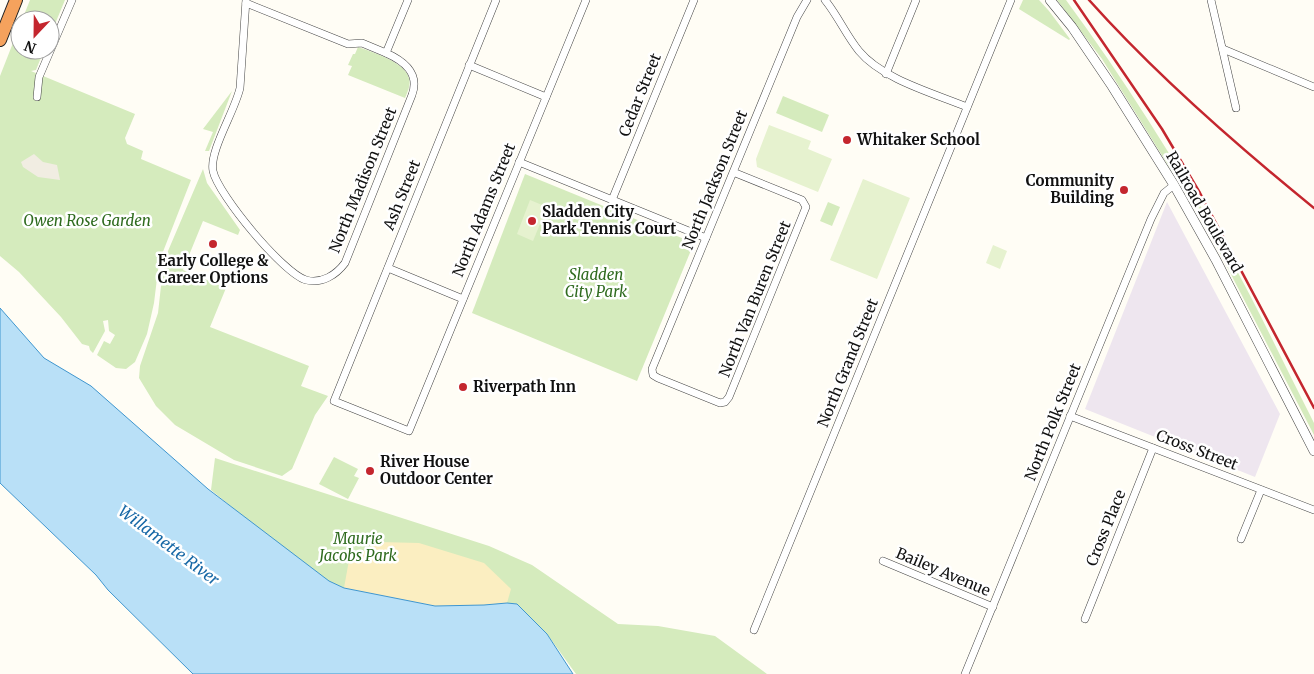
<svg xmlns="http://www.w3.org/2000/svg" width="1314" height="674" font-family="Merriweather,serif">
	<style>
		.industrial { fill: #eee6ef }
		.green { fill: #d5ebbd }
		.sand { fill: #fbeec1 }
		.pitch { fill: #e6f2cf }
		.plaza { fill: #f1ede2 }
		.water { fill: #b9e0f7; stroke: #3f96cf }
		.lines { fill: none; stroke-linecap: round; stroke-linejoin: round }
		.minor-casing { stroke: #444; stroke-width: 8 }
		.tertiary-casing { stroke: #444; stroke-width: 10 }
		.motorway-casing { stroke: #222; stroke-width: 14 }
		.minor { stroke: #fff; stroke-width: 7 }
		.tertiary { stroke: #fff; stroke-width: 9 }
		.motorway { stroke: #f5a25d; stroke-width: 12 }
		.rail { stroke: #c4262e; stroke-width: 2.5 }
		.poi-dot { fill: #c4262e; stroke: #fff; stroke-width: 2 }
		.labels { text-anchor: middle; stroke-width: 5; stroke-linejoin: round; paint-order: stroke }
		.street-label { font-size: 15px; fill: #111; stroke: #fff }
		.poi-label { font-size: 15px; font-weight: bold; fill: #111; stroke: #fff; text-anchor: start }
		.park-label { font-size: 15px; font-style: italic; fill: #2f6b1f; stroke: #fff }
		.water-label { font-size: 16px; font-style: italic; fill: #1768a6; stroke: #fff }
	</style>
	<rect width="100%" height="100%" fill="#fffdf5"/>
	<polygon class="industrial" points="1167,202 1280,414 1255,477 1085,409"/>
	<g class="green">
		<polygon points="30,0 65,0 50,36 50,20 22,20"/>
		<polygon points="1023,0 1039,0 1049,11 1070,39 1069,40 1019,9"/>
		<path d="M 1057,0 L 1066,0 C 1124,79 1176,161 1224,247 C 1256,304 1284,364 1314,423 L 1314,435 L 1206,226 L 1102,59 Z"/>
		<polygon points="20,25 20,50 44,50 36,70 31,71 135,114 125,138 127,144 143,151 141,159 191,180 159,262 154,303 147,334 135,362 126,369 116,368 97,355 104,341 110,344 115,335 109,331 108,320 103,321 105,331 93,353 90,350 89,346 82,344 61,317 19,272 0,256 0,76"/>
		<path d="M 358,47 C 372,52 405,62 409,78 C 411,84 408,91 405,98 L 348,75 L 352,66 L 348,65 L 353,54 L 355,54 Z"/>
		<polygon points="232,91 209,151 205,151 213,132 203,129"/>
		<polygon points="783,96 829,115 822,132 776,113"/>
		<polygon points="203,169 207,183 240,230 238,235 203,221 183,270 226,288 210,327 309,366 301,386 328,396 315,415 292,469 282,476 234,460 175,425 156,406 139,378 140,366 158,313 161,286 168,251"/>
		<polygon points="525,174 694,243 637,381 472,313"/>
		<polygon points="828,202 840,207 832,226 820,221"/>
		<polygon points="334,457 358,469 354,476 359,478 348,499 319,484"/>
		<polygon points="215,458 489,546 532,565 618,624 658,626 715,636 767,674 576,674 547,634 507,603 484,605 344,588 313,574 211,490"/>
	</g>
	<polygon class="sand" points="379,542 419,543 484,563 511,589 507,603 484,605 435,606 344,588 349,560"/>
	<g class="pitch">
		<polygon points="769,125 811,141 808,149 832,159 818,192 757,167 756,159"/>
		<polygon points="863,179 910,198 877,279 830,260"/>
		<polygon points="530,200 547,207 533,241 517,234"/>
		<polygon points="993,245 1007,251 1000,269 986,263"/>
	</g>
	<polygon class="plaza" points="34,154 43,162 57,165 60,180 38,177 23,167 21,162"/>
	<polygon class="water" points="0,308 44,358 91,386 208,489 329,581 344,588 435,606 484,605 507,603 517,604 547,634 573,674 193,674 108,590 96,575 0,483"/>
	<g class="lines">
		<defs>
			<g id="minor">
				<path d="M 246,0 L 240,88 C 235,111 209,151 213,171 C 218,195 284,274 306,280 C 322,284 336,275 345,263 L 412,95 C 420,73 404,61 386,53 L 408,0"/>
				<polyline points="496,0 334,401 409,431 586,0"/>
				<path d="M 825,0 C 838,16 846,35 859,51 C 882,79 933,93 967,107"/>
				<polyline points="1211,0 1236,108"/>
				<polyline points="246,3 348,44 362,43 386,53"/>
				<polyline points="1223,49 1314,87"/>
				<polyline points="469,65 546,97"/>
				<polyline points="886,74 916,0"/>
				<polyline points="37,97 39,77 72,0"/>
				<polyline points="519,162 706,238"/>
				<polyline points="733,172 802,200 806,207 729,397 725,402 720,403 658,378 653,375 652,369 797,17 807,0"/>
				<polyline points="612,200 694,0"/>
				<polyline points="388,268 463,299"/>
				<polyline points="1070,416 1314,510"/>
				<polyline points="1241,539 1261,490"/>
				<polyline points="883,561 993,607"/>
				<polyline points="1085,619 1153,448"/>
				<polyline points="754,630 1011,0"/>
				<polyline points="965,674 1151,219 1164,193 1174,185"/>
			</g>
			<polyline id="tertiary" points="1050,0 1072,27 1112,86 1174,185 1216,260 1314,451"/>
			<polyline id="motorway" points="0,40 16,0"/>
		</defs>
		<use href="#minor" class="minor-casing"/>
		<use href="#tertiary" class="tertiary-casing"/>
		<use href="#motorway" class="motorway-casing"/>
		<use href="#minor" class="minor"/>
		<use href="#tertiary" class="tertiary"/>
		<use href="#motorway" class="motorway"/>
		<g class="rail">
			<polyline points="1074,0 1162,129 1200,193 1314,408"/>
			<path d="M 1089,0 C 1157,76 1235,144 1314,208"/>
		</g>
	</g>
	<g class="poi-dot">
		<circle cx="847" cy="140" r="5"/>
		<circle cx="1124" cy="190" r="5"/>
		<circle cx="532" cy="221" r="5"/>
		<circle cx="213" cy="244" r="5"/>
		<circle cx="463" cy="387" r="5"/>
		<circle cx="370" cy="471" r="5"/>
	</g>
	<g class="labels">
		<g class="street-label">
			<text transform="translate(640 95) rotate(-68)" y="5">Cedar Street</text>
			<text transform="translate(363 180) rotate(-68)" y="5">North Madison Street</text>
			<text transform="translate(715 180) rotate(-68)" y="5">North Jackson Street</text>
			<text transform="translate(402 195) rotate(-68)" y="5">Ash Street</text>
			<text transform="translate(484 210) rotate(-68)" y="5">North Adams Street</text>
			<text transform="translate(1204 212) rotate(60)" y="5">Railroad Boulevard</text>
			<text transform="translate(755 299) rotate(-68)" y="5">North Van Buren Street</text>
			<text transform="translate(848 363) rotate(-68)" y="5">North Grand Street</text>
			<text transform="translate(1053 422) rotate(-68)" y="5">North Polk Street</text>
			<text transform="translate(1197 450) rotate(21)" y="5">Cross Street</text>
			<text transform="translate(1106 528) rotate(-68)" y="5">Cross Place</text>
			<text transform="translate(943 572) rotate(23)" y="5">Bailey Avenue</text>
		</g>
		<g class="poi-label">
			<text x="857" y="145">Whitaker School</text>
			<text x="1114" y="186" text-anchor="end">Community<tspan x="1114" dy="17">Building</tspan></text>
			<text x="542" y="217">Sladden City<tspan x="542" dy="17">Park Tennis Court</tspan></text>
			<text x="213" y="266" text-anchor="middle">Early College &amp;<tspan x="213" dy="17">Career Options</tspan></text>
			<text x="473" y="392">Riverpath Inn</text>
			<text x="380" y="467">River House<tspan x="380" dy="17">Outdoor Center</tspan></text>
		</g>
		<g class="park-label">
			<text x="87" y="226">Owen Rose Garden</text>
			<text x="596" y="280">Sladden<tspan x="596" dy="17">City Park</tspan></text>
			<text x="358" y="544">Maurie<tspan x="358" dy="17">Jacobs Park</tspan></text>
		</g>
		<g class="water-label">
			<text transform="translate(169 545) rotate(37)" y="6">Willamette River</text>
		</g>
	</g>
	<g transform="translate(35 35) rotate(202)"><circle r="24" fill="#ffffff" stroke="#a0a0a0"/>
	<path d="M0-4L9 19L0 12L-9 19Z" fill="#c4262e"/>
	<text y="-8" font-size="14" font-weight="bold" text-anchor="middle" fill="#111111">N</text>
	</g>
</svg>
